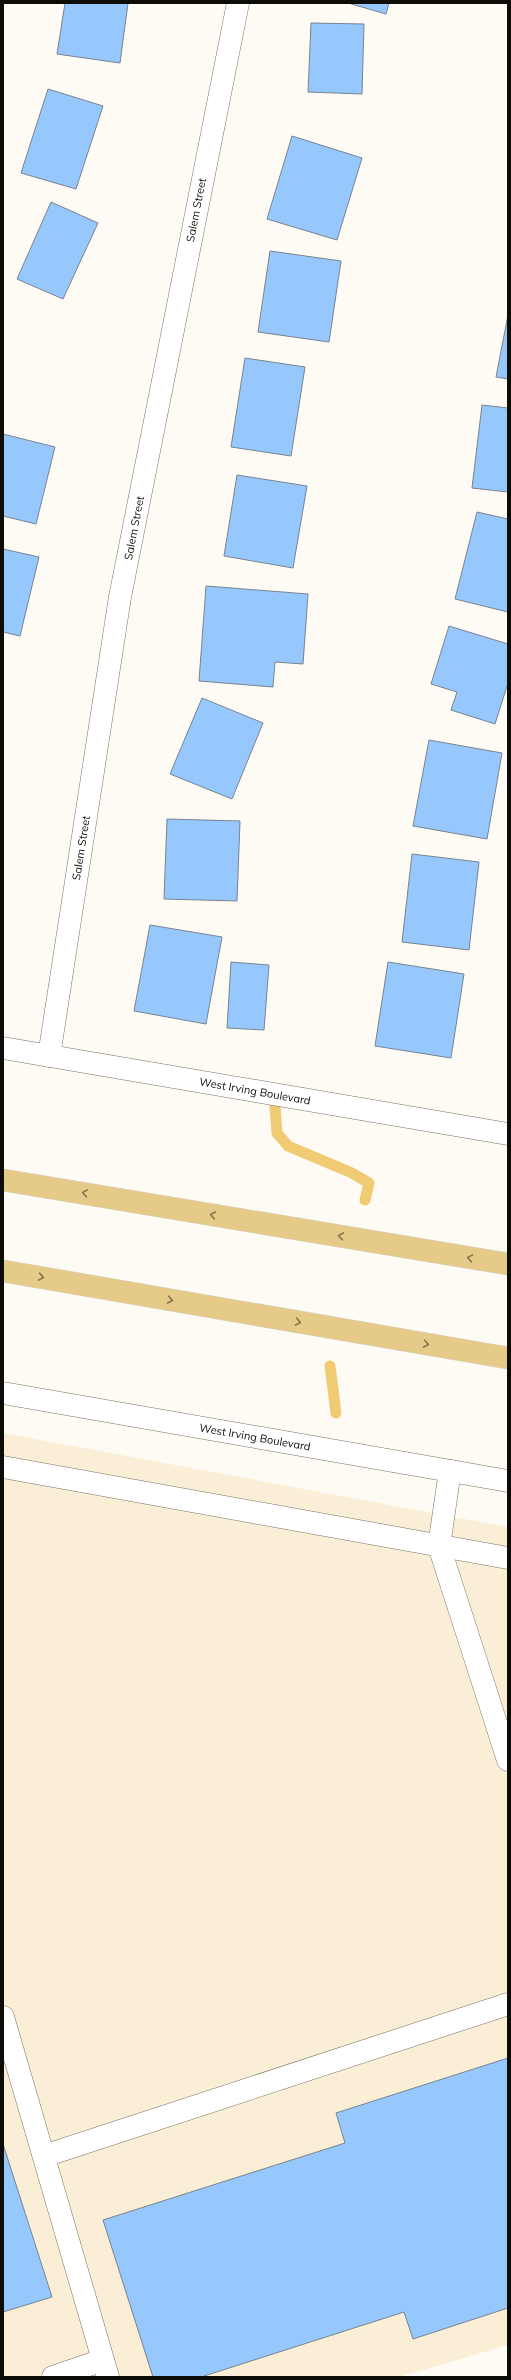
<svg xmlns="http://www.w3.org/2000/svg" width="511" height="2380" font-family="Mulish,sans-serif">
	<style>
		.built { fill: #faefd6 }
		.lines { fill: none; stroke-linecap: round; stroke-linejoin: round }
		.stream { stroke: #f1cb74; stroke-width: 11 }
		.building { fill: #97c8fd; stroke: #778390 }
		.minor-casing { stroke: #797262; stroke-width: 23 }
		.major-casing { stroke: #d8d8d7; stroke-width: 23 }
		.minor { stroke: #fff; stroke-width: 22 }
		.major { stroke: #e5ca88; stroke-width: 22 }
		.oneway { stroke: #84744e }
		.labels { text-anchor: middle; stroke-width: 4; stroke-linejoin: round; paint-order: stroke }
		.street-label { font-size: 11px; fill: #0e0c06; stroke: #fff }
	</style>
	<rect width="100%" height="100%" fill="#fefbf4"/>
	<polygon class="built" points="3,1433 508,1527 508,2345 399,2377 3,2377"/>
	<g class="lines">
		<g class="stream">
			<polyline points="274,1094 277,1133 288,1146 352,1173 369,1183 365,1200"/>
			<polyline points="330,1366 336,1413"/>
		</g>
	</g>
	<g class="building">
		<polygon points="65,3 128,3 120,63 57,54"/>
		<polygon points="348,3 389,3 386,14"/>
		<polygon points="311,23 364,24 362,94 308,92"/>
		<polygon points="48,89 103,106 76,189 21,173"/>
		<polygon points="292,136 362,158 337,240 267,219"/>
		<polygon points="51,202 98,223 63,299 17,279"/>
		<polygon points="270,251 341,261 329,342 258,332"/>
		<polygon points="508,315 508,379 496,377"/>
		<polygon points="245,358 305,367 291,456 231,447"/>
		<polygon points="482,405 508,408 508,492 472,488"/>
		<polygon points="3,434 55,447 36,524 3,516"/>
		<polygon points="237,475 307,486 293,568 224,556"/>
		<polygon points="477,512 508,519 508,612 455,599"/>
		<polygon points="3,549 39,557 20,636 3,632"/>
		<polygon points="206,586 308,594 303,664 275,662 273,687 199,681"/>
		<polygon points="449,626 508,644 508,683 495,724 451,710 457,692 431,684"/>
		<polygon points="202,698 263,723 232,799 170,774"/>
		<polygon points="429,740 502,753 487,839 413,826"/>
		<polygon points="167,819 240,821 237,901 164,899"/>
		<polygon points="412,854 479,862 469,950 402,942"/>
		<polygon points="150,925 222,937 206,1024 134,1011"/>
		<polygon points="231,962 269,965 264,1030 227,1028"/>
		<polygon points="388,962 464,974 451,1058 375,1046"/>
		<polygon points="508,2058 508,2308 413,2339 404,2312 201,2377 153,2377 103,2220 345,2143 336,2113"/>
		<polygon points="3,2144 52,2297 3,2312"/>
	</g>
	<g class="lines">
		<defs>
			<g id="minor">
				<polyline points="3,1048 508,1134"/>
				<polyline points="49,1056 120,597 238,3"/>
				<polyline points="3,1393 508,1481"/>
				<polyline points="3,1467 508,1558"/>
				<polyline points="450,1471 439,1546 508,1760"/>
				<polyline points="3,2017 108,2377"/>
				<polyline points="44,2156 508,2004"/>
				<polyline points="53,2377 103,2360"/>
			</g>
			<g id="major">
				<polyline points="3,1180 508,1264"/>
				<polyline points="3,1271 508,1358"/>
			</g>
		</defs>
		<use href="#minor" class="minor-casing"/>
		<use href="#major" class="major-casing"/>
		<use href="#minor" class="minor"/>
		<use href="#major" class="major"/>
	</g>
	<defs><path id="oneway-chevron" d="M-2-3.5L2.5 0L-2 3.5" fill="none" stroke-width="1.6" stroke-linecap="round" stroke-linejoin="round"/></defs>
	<g class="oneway">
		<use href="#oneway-chevron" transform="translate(85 1193) rotate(-170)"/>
		<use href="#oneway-chevron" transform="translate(213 1215) rotate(-170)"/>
		<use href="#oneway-chevron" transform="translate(341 1236) rotate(-170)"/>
		<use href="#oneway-chevron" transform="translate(470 1258) rotate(-170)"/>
		<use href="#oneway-chevron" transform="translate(41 1277) rotate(10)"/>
		<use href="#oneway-chevron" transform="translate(170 1300) rotate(10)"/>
		<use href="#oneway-chevron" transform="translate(298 1322) rotate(10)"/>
		<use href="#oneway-chevron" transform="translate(426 1344) rotate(10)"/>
	</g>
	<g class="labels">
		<g class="street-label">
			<text transform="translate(196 210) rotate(-79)" y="4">Salem Street</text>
			<text transform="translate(134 528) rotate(-79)" y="4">Salem Street</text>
			<text transform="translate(81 848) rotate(-81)" y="4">Salem Street</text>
			<text transform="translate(255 1091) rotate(10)" y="4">West Irving Boulevard</text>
			<text transform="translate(255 1437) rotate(10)" y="4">West Irving Boulevard</text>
		</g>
	</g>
	<rect width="511" height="2380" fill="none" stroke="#0e0c06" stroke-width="8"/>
</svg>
